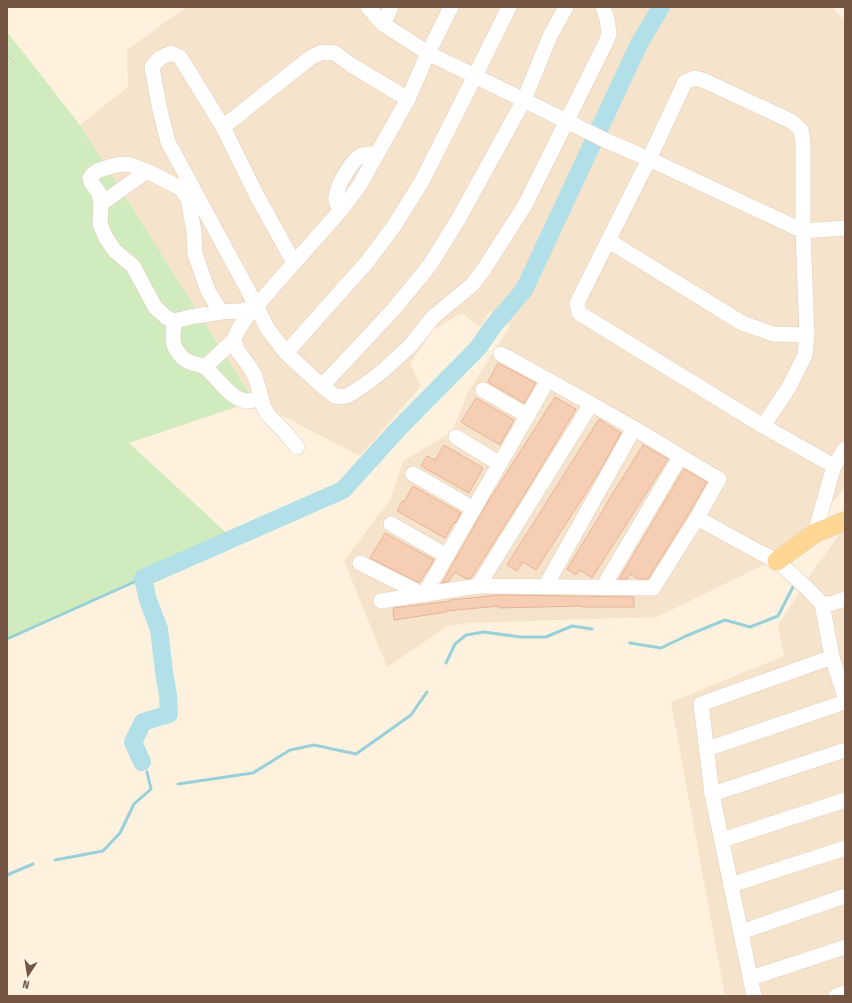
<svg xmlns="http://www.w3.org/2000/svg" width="852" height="1003" font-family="'Fira Sans Condensed',sans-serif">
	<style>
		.residential { fill: #f6e3cc }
		.green { fill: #d0ebbd }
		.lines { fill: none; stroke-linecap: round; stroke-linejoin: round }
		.stream { stroke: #98d0da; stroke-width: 3 }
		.river { stroke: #b2e0e8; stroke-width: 18 }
		.building { fill: #f5ceb4; stroke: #e8b394 }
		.minor-casing { stroke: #e2cdba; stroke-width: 16 }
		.major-casing { stroke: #ded6d2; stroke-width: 20 }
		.path { stroke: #d9b198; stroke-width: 2; stroke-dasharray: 1 3; stroke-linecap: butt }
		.minor { stroke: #fff; stroke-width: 15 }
		.major { stroke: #ffd694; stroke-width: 19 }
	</style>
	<rect width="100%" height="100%" fill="#fef1de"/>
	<g class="residential">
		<polygon points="186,7 832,7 845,21 845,487 792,551 657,617 470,623 448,626 387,667 344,561 391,498 403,461 452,432 468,392 510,326 490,311 480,327 462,313 433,330 410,364 421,386 360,456 254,401 80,125 128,87 127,50"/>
		<polygon points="845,527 845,996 725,996 671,702 784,656 778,625 817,565"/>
	</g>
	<polygon class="green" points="7,32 80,125 254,401 129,443 233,539 7,639"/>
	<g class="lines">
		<g class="stream">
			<polyline points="7,639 143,578"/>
			<polyline points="630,643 661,648 686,636 725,620 750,627 778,616 795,583"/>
			<polyline points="446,663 455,644 466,635 484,632 520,637 546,637 572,626 592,629"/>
			<polyline points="178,784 253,773 290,750 314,745 356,754 411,715 427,692"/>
			<polyline points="55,860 103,851 120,833 134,804 151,789 147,772"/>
			<polyline points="7,875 33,864"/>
		</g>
		<polyline class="river" points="142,762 133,742 143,722 169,714 168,695 164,672 159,629 148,600 143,578 343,490 399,428 478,348 494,325 524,290 639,44 661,7"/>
	</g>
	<g class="building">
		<polygon points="498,363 536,383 524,403 488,382"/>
		<polygon points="555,397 576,409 526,492 471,578 466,579 455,572 449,581 442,583 490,498 499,485"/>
		<polygon points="476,398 514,420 500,445 461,422"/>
		<polygon points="599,419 621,433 598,474 536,570 523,562 517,571 507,565"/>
		<polygon points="444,445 483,468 469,493 421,466 427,456 435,460"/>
		<polygon points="643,445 668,459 592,578 580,570 576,575 567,569 605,507 605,506"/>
		<polygon points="684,469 707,482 689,513 648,579 638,579 630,574 627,579 619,579"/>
		<polygon points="413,486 461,513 455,523 454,522 445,538 397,511 402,501 404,502"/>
		<polygon points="385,533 434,560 419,583 370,558"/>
		<polygon points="498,595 634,597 634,607 582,607 582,606 499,608 499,606 446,611 446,612 394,620 393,608 450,601 450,600"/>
	</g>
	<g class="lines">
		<defs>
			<g id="minor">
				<polyline points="368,7 383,24 428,53 607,141 649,159 803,231 845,228"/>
				<polyline points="451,7 428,53 408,99 359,186 341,210 294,263 257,196 223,127 180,57 171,53 160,58 152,67 159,106 168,142 257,307 267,328 286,353 322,386 335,396 341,397 349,395 370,381 385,369 411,345 433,317 472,285 484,269 525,205 606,42 609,34 607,19 603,7"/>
				<polyline points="383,24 391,7"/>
				<polyline points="223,127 310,58 322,52 335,53 351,65 408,99"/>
				<polyline points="101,204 147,171"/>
				<path d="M 341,210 C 338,206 335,202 336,196 C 337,186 352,159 362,155 C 366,154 372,154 377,153"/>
				<polyline points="609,241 742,323 773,334 807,335"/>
				<polyline points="294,263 245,319 238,330 234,340 237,350 247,363 255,376 264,408 268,415 284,431 297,447"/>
				<polyline points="221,312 208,291 195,254 194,232 188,198 180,188 147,171 128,164 116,165 99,170 93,174 90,178 91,182 99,193 101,204 100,224 106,238 115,251 133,266 155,307 167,318 175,321 190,317 221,312 239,311 257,307"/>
				<path d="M 175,321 C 173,331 171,342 177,351 C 180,356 186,361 192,363 C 196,364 202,365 206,368 C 217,377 232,402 249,401 C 253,401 257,399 261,398"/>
				<polyline points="286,353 367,262 394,226 422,181 475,76 509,7"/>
				<path d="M 501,354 C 546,379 591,403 635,429 C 663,445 690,463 719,479 L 697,518 L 653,588 L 478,586 L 591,404"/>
				<polyline points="205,367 234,340"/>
				<polyline points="322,386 393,310 430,265 459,218 524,100 550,36 566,7"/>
				<polyline points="483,390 528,416"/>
				<polyline points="763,426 789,387 805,355 807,335 803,231 803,143 801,130 791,121 705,81 695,78 685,82 649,159 577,303 579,313 763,426 834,466"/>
				<polyline points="456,437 500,464"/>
				<polyline points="413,474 474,509"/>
				<polyline points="697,518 759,552 777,561 808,589 822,604 832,657 845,697"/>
				<polyline points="391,524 447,556"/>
				<polyline points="815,533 834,466 845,449"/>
				<polyline points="360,563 424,595 548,380"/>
				<polyline points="545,587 634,428"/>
				<polyline points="603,587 680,457"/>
				<polyline points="381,601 478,586"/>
				<polyline points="822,604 830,604 845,599"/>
				<polyline points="707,749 845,702"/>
				<polyline points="712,794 845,750"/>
				<polyline points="722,840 845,800"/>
				<polyline points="731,885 845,848"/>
				<polyline points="741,932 845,896"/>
				<polyline points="751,978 845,947"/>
				<polyline points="754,996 712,794 701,704 832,657"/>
				<polyline points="836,996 845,993"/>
			</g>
			<polyline id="major" points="777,561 815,533 845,521"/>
		</defs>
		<use href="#minor" class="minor-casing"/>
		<use href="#major" class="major-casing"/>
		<polyline class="path" points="7,55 16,64"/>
		<use href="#minor" class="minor"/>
		<use href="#major" class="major"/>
	</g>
	<rect width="852" height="1003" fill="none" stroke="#755645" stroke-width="16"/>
	<g transform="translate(28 975) rotate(192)" stroke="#fff5e6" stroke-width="3" paint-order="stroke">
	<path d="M0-3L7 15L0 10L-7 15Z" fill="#755645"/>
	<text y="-6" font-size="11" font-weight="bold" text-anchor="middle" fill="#755645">N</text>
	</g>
</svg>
